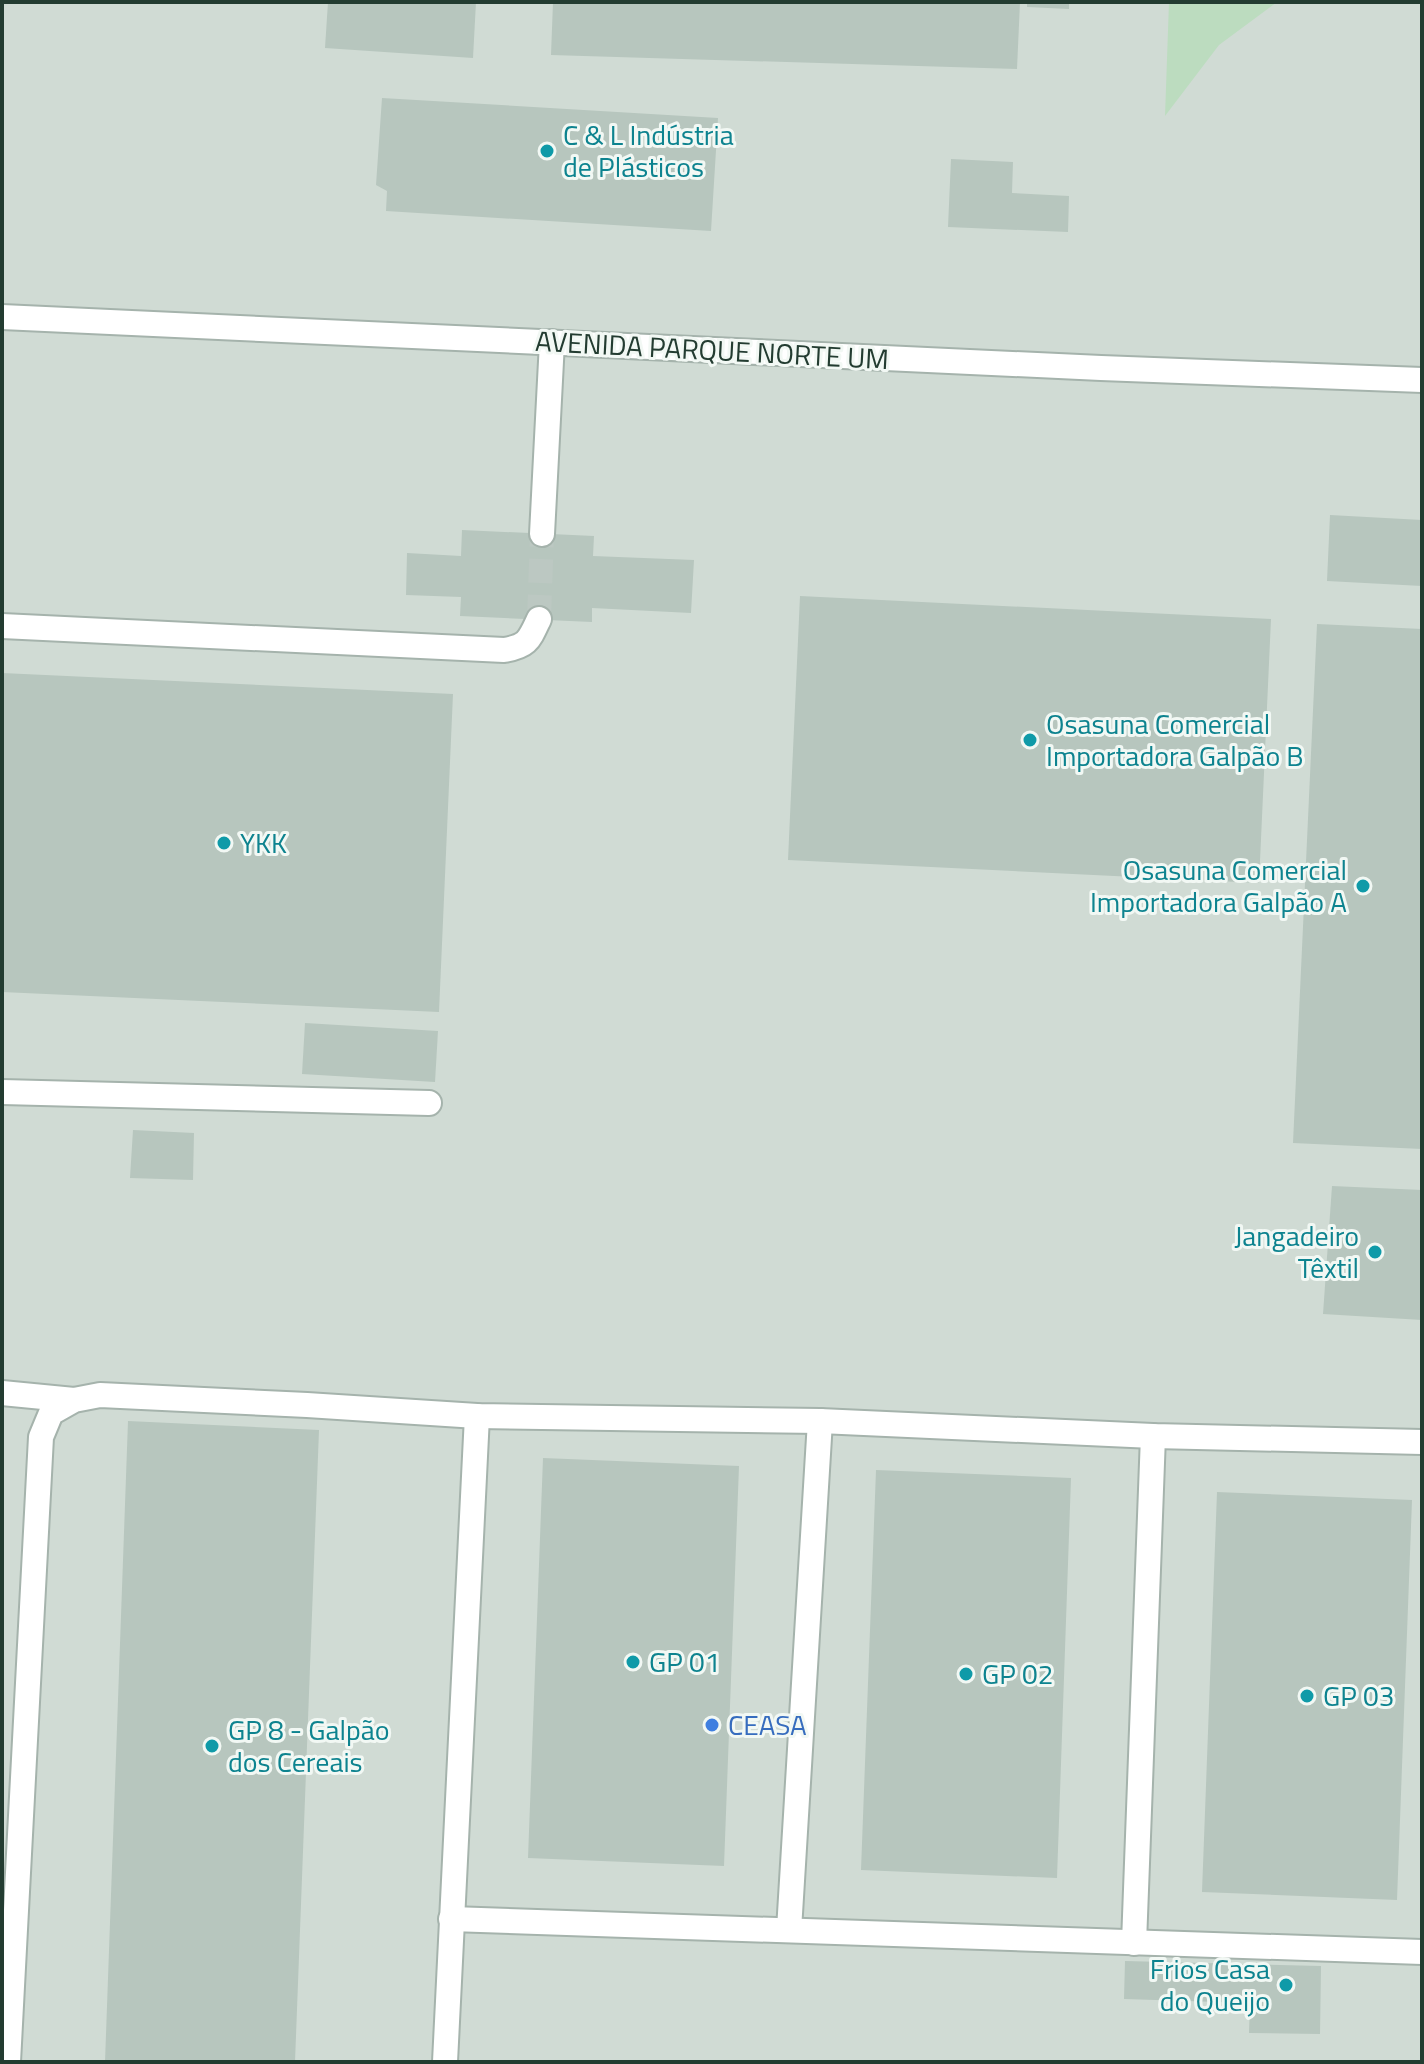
<svg xmlns="http://www.w3.org/2000/svg" width="1424" height="2064" font-family="'Titillium Web',sans-serif">
	<style>
		.built { fill: #d0dbd4 }
		.green { fill: #bcdcbf }
		.building { fill: #b7c6be }
		.lines { fill: none; stroke-linecap: round; stroke-linejoin: round }
		.minor-tunnel { stroke: #bcc8c2; stroke-width: 24; stroke-dasharray: 24 12; stroke-linecap: butt }
		.minor-casing { stroke: #a5b3ac; stroke-width: 28 }
		.minor { stroke: #fff; stroke-width: 24 }
		.culture-dot { fill: #0f9aa8; stroke: #f2f8f4; stroke-width: 3 }
		.shop-dot { fill: #3f7fe0; stroke: #f2f8f4; stroke-width: 3 }
		.labels { text-anchor: middle; stroke-width: 6; stroke-linejoin: round; paint-order: stroke }
		.culture-label { font-size: 28px; fill: #0d838f; stroke: #f2f8f4; text-anchor: start }
		.street-label { font-size: 28px; fill: #233c31; stroke: #f2f8f4 }
		.shop-label { font-size: 28px; fill: #366cbe; stroke: #f2f8f4; text-anchor: start }
	</style>
	<rect width="100%" height="100%" fill="#e2ebe6"/>
	<rect class="built" x="2" y="2" width="1420" height="2060"/>
	<polygon class="green" points="1169,2 1277,2 1219,45 1165,116"/>
	<g class="building">
		<polygon points="328,2 476,2 473,58 325,48"/>
		<polygon points="553,2 1020,2 1017,69 551,55"/>
		<polygon points="1027,2 1069,2 1069,9 1027,7"/>
		<polygon points="382,98 718,118 711,231 386,211 387,191 376,185"/>
		<polygon points="951,159 1013,162 1012,193 1069,196 1068,232 948,227"/>
		<polygon points="1330,515 1422,520 1422,586 1327,581"/>
		<polygon points="462,530 594,536 593,556 694,560 691,613 592,608 592,622 460,616 461,597 406,595 407,553 461,556"/>
		<polygon points="800,596 1271,619 1259,883 788,860"/>
		<polygon points="1317,624 1422,629 1422,1149 1293,1143"/>
		<polygon points="2,673 453,694 439,1012 2,992"/>
		<polygon points="305,1023 438,1031 435,1082 302,1074"/>
		<polygon points="133,1130 194,1133 193,1180 130,1178"/>
		<polygon points="1332,1186 1422,1190 1422,1320 1323,1314"/>
		<polygon points="128,1421 319,1430 295,2062 105,2062"/>
		<polygon points="543,1458 739,1466 724,1866 528,1858"/>
		<polygon points="876,1470 1071,1478 1057,1878 861,1870"/>
		<polygon points="1217,1492 1412,1500 1397,1900 1202,1892"/>
		<polygon points="1125,1961 1321,1966 1320,2034 1249,2033 1250,2003 1124,1999"/>
	</g>
	<g class="lines">
		<polyline class="minor-tunnel" points="539,619 542,534"/>
		<defs>
			<g id="minor">
				<polyline points="2,317 1101,368 1422,380"/>
				<polyline points="542,534 552,342"/>
				<path d="M 2,626 L 504,650 C 528,646 529,640 539,619"/>
				<polyline points="2,1092 429,1103"/>
				<polyline points="2,1393 74,1400"/>
				<polyline points="451,1919 1422,1952"/>
				<polyline points="789,1930 820,1421"/>
				<polyline points="1134,1943 1153,1436"/>
				<polyline points="8,2062 41,1437 51,1413 74,1400 100,1395 307,1405 477,1416 820,1421 1153,1436 1422,1442"/>
				<polyline points="445,2062 477,1416"/>
			</g>
		</defs>
		<use href="#minor" class="minor-casing"/>
		<use href="#minor" class="minor"/>
	</g>
	<g class="culture-dot">
		<circle cx="547" cy="151" r="8"/>
		<circle cx="1030" cy="740" r="8"/>
		<circle cx="224" cy="843" r="8"/>
		<circle cx="1363" cy="886" r="8"/>
		<circle cx="1375" cy="1252" r="8"/>
		<circle cx="633" cy="1662" r="8"/>
		<circle cx="966" cy="1674" r="8"/>
		<circle cx="1307" cy="1696" r="8"/>
		<circle cx="212" cy="1746" r="8"/>
		<circle cx="1286" cy="1985" r="8"/>
	</g>
	<circle class="shop-dot" cx="712" cy="1725" r="8"/>
	<g class="labels">
		<g class="culture-label">
			<text x="563" y="145">C &amp; L Indústria<tspan x="563" dy="32">de Plásticos</tspan></text>
			<text x="1046" y="734">Osasuna Comercial<tspan x="1046" dy="32">Importadora Galpão B</tspan></text>
			<text x="240" y="853">YKK</text>
			<text x="1347" y="880" text-anchor="end">Osasuna Comercial<tspan x="1347" dy="32">Importadora Galpão A</tspan></text>
			<text x="1359" y="1246" text-anchor="end">Jangadeiro<tspan x="1359" dy="32">Têxtil</tspan></text>
			<text x="649" y="1672">GP 01</text>
			<text x="982" y="1684">GP 02</text>
			<text x="1323" y="1706">GP 03</text>
			<text x="228" y="1740">GP 8 - Galpão<tspan x="228" dy="32">dos Cereais</tspan></text>
			<text x="1270" y="1979" text-anchor="end">Frios Casa<tspan x="1270" dy="32">do Queijo</tspan></text>
		</g>
		<g class="street-label">
			<text transform="translate(712 350) rotate(3)" y="10">AVENIDA PARQUE NORTE UM</text>
		</g>
		<g class="shop-label">
			<text x="728" y="1735">CEASA</text>
		</g>
	</g>
	<rect width="1424" height="2064" fill="none" stroke="#233c31" stroke-width="8"/>
</svg>
